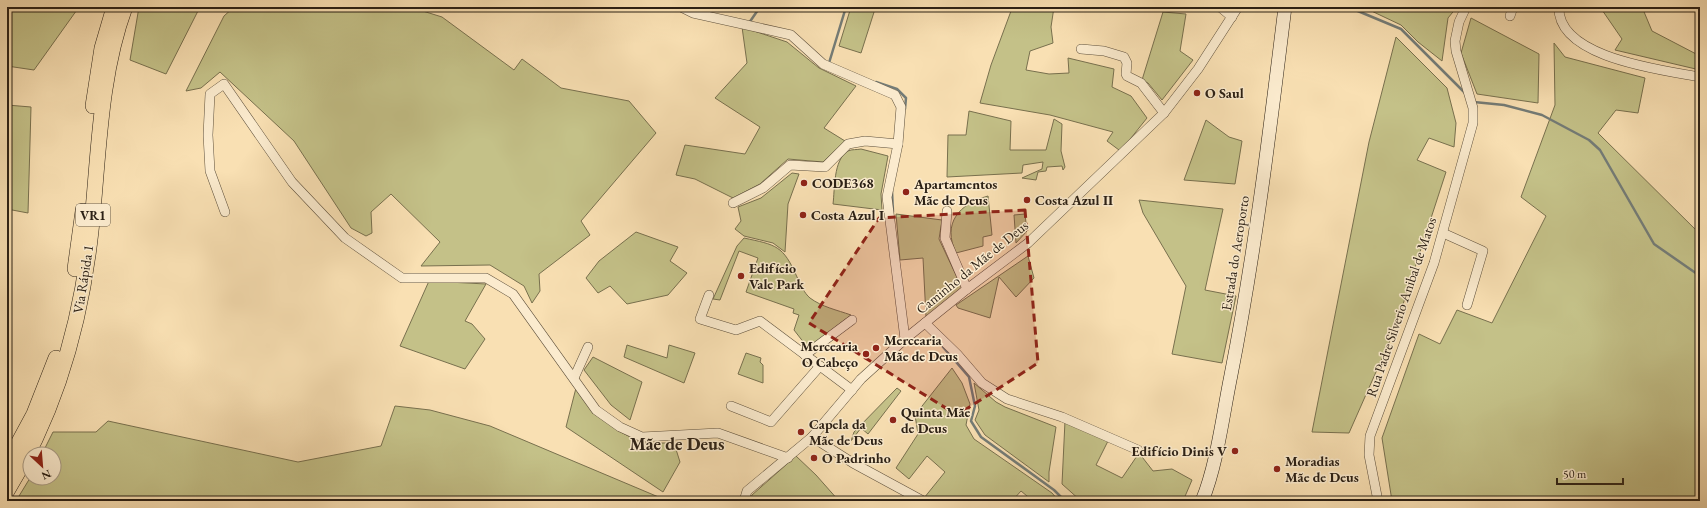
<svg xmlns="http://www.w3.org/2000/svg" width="1707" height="508" font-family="'EB Garamond',serif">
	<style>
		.green { fill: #c4c188; stroke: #78704e }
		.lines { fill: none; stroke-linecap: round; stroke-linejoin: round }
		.stream { stroke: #747c77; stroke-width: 2.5 }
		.minor-casing { stroke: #5e503c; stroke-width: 10 }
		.secondary-casing { stroke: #2b2015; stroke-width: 14 }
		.trunk-casing { stroke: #2b2015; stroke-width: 16 }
		.minor { stroke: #fbebce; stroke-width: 9 }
		.secondary { stroke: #fbebce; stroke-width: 13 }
		.trunk { stroke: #f9e0b3; stroke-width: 15 }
		.marked { fill: #8f2418; fill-opacity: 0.2; stroke: #8f2418; stroke-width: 3; stroke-dasharray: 8 5; stroke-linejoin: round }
		.poi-dot { fill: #8f2418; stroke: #fbebce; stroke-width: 1.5 }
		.labels { text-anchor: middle; stroke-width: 3; stroke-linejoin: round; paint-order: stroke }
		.shield { fill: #fbebce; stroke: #695d4c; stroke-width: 1 }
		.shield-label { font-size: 13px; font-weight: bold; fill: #2b2015 }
		.poi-label { font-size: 14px; font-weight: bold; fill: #2b2015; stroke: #fbebce; text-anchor: start }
		.street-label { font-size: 14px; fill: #2b2015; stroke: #fbebce }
		.district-label { font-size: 18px; font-weight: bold; fill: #2b2015; stroke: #fbebce }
	</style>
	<rect width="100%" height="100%" fill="#f9e0b3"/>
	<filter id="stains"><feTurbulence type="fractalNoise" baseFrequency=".005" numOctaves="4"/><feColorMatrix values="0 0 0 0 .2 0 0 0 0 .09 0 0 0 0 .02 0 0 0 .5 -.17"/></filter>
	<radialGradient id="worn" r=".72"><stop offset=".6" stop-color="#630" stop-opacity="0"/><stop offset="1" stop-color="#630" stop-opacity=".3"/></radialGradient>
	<g class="green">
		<polygon points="8,7 79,7 34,70 7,66"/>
		<polygon points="139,7 200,7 166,74 130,60"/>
		<polygon points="234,7 410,7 442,17 514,70 522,59 561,88 629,101 656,133 581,221 590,235 539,274 540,291 532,303 524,286 490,265 421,266 440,242 391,194 371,212 372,233 366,236 351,228 294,141 220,72 201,88 186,91 224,16"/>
		<polygon points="851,7 870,7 875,9 861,53 839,46"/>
		<polygon points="998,7 1054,7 1051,27 1053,43 1030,51 1026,70 1049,74 1069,73 1068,58 1114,69 1112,87 1131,96 1147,118 1131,138 1119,150 1107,141 1113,132 1050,115 980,103 991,65 1011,11"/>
		<polygon points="1363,7 1457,7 1448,18 1442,61 1418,42 1401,25"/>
		<polygon points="1600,7 1642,7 1652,31 1700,56 1700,70 1615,50 1622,39"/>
		<polygon points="1163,12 1186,14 1180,51 1193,60 1162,100 1148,83 1142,80"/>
		<polygon points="1471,18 1539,54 1538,103 1477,94 1461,53"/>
		<polygon points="742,27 787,42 819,68 856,86 824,128 845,141 823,162 788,159 760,184 733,198 695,179 676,175 685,145 745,154 760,127 715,98 747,63"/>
		<polygon points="1396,37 1447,88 1456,123 1454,147 1429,138 1417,160 1446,172 1395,329 1349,433 1312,432 1369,142"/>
		<polygon points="1554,43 1565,57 1645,78 1638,113 1616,110 1598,133 1700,234 1700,501 1392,501 1382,438 1419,334 1440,344 1457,310 1492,323 1546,216 1521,197 1555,105"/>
		<polygon points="7,105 31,107 28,213 7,209"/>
		<polygon points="969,111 1011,121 1010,150 1046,150 1054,119 1062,124 1061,151 1065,167 1063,170 1062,166 1047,167 1046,171 1038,172 1036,180 1022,178 1042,169 1043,162 1023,165 1022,173 947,177 948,135 966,135"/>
		<polygon points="1206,120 1229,137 1242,141 1235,184 1184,180"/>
		<path d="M 861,149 L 888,156 L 881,194 L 882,210 L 833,204 C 835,189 833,160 848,151 C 852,149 857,150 861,149 Z"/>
		<polygon points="792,173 799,174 788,204 785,252 773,243 744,236 735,229 741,221 738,207 761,198"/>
		<path d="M 988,196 L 992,235 L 983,237 L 983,246 L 956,253 C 942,223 959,204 988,196 Z"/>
		<polygon points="1139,200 1223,209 1205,290 1236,296 1222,363 1172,354 1186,286 1143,213"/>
		<polygon points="896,214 942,220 939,239 962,288 926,317 923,258 900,260"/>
		<polygon points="1025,214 1027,231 1016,243 1014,215"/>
		<polygon points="636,232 678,247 670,261 687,273 668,295 627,304 610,286 598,293 586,278 599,261"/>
		<path d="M 744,238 C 776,245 783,245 797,277 C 801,285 804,293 810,298 C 822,307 837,310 851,315 L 808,348 L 794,330 L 799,315 L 793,313 L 794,309 L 746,292 L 758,258 L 739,251 L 720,300 L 713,299 L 737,246 Z"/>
		<polygon points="1028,256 1034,278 1016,297 999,277 990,318 958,308 956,305"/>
		<polygon points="429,281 486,284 465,321 472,324 485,339 465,369 400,346"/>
		<polygon points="627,345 667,358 669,345 695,353 684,383 624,357"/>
		<polygon points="746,353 761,358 760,362 763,365 763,383 738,374"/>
		<polygon points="593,357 642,382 630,420 611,405 584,370"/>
		<polygon points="952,368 962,383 970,404 966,425 974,439 1052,493 1059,501 1033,501 1021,491 1012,501 928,501 924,498 945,472 927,456 909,479 896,468 918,434 915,415"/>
		<polygon points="974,383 996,402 1005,407 1056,427 1049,472 1049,482 985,435 975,420 979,410"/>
		<polygon points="576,388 593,413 621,432 641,443 674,443 680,462 663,492 566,427"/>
		<polygon points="897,388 901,391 868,434 861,428 851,441 854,432"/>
		<polygon points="395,406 430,410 490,426 668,501 16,501 30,478 54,478 54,454 42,454 53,432 96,432 108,421 298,462 381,446"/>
		<polygon points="1065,421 1108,441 1096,465 1122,478 1139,453 1153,471 1172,469 1192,480 1183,501 1081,501 1062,484"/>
		<polygon points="796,456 816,475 839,501 749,501 752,495"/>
	</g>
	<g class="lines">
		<g class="stream">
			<polyline points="1351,7 1353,9 1401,29 1465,93"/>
			<polyline points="749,23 760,7"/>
			<polyline points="829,63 846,7"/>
			<polyline points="876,82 897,89 906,98 905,109"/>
			<polyline points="1474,102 1504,105 1542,115 1589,140 1600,150 1654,244 1700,276"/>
			<polyline points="892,191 893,212"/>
			<polyline points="943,347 969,377 975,406 971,421 981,437 1054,490 1065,501"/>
		</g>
		<defs>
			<g id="minor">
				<polyline points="681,7 693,13 791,35 823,64 895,95 901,107 898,144 887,197 905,339"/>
				<polyline points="1220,7 1232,17"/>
				<path d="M 1559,7 C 1557,58 1663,70 1700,77"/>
				<polyline points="1510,16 1513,7"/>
				<polyline points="1081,49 1104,51 1124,57 1127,63 1126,74 1127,76 1141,83 1164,113"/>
				<polyline points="733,203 763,188 790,165 825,167 848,144 865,141 898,144"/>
				<polyline points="947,211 945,238 967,289"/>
				<polyline points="225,212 210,171 208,135 210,94 224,84 292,182 345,238 402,278 486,278 513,294 596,410 620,427 642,437 718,433 788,458"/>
				<polyline points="1443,233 1483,251 1467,305"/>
				<polyline points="709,295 700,319 736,330 760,321 852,390"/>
				<polyline points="925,323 957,354 982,383 1007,399 1062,417 1138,450"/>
				<polyline points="805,355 852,320"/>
				<polyline points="574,378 588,347"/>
				<polyline points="731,406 771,422 820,366"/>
				<polyline points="812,437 853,463 923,501"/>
				<polyline points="744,501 747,491 812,437 861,379 905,339 967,289 1028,243 1164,113 1198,69 1238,7"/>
				<polyline points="1378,501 1369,455 1370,436 1434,263 1473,123 1473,108 1456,51 1455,41 1459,22 1466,7"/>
			</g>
			<path id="secondary" d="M 1202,501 C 1217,465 1223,414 1231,375 C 1255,253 1270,130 1285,7"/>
			<g id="trunk">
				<polyline points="93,106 102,48 114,7"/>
				<polyline points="75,269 83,211"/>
				<polyline points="7,464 34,414 56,358"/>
				<path d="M 7,491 C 56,412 81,323 91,231 C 99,156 99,78 125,7"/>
			</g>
		</defs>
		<use href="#minor" class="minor-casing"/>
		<use href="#secondary" class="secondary-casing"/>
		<use href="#trunk" class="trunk-casing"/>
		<use href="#minor" class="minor"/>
		<use href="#secondary" class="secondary"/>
		<use href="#trunk" class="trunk"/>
	</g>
	<path class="marked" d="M 1025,210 L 1038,363 L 957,415 L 809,323 L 879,218 Z"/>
	<g class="poi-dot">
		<circle cx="1197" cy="93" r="4"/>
		<circle cx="804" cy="183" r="4"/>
		<circle cx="906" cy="192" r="4"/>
		<circle cx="1027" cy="200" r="4"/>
		<circle cx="803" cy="215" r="4"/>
		<circle cx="741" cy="276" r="4"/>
		<circle cx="876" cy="348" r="4"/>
		<circle cx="866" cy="354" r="4"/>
		<circle cx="893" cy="420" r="4"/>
		<circle cx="801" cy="432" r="4"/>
		<circle cx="1235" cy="451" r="4"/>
		<circle cx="814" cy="458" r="4"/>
		<circle cx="1277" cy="469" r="4"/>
	</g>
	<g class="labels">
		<rect class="shield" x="76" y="204" width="34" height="22" rx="3"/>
		<g class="shield-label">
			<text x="93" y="220">VR1</text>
		</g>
		<g class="poi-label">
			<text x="1205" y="98">O Saul</text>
			<text x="812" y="188">CODE368</text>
			<text x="914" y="189">Apartamentos<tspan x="914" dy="16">Mãe de Deus</tspan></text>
			<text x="1035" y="205">Costa Azul II</text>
			<text x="811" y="220">Costa Azul I</text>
			<text x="749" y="273">Edifício<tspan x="749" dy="16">Vale Park</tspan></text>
			<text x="884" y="345">Mercearia<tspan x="884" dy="16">Mãe de Deus</tspan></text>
			<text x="858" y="351" text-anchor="end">Mercearia<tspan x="858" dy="16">O Cabeço</tspan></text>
			<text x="901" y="417">Quinta Mãe<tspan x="901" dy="16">de Deus</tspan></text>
			<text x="809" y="429">Capela da<tspan x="809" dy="16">Mãe de Deus</tspan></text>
			<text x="1227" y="456" text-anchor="end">Edifício Dinis V</text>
			<text x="822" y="463">O Padrinho</text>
			<text x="1285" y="466">Moradias<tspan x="1285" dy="16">Mãe de Deus</tspan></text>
		</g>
		<g class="street-label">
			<text transform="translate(1235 253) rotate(-81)" y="5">Estrada do Aeroporto</text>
			<text transform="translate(972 267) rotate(-39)" y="5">Caminho da Mãe de Deus</text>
			<text transform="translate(83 279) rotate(-81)" y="5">Via Rápida 1</text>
			<text transform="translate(1401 307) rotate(-71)" y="5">Rua Padre Silverio Anibal de Matos</text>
		</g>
		<g class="district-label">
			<text x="677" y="450">Mãe de Deus</text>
		</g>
	</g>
	<rect width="1707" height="508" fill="none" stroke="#f9e0b3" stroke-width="24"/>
	<rect x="8" y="8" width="1691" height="492" fill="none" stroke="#2b2015" stroke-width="2"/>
	<rect x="12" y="12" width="1683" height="484" fill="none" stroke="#2b2015"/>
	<g transform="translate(42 466) rotate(154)"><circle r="19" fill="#fbebce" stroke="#a89a84"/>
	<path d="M0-3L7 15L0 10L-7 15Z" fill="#8f2418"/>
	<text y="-6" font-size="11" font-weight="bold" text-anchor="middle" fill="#2b2015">N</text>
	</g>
	<path d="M1557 478v6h66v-6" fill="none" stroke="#2b2015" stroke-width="2"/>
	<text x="1563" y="478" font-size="12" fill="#2b2015" stroke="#fbebce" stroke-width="3" paint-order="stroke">50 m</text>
	<rect width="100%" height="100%" filter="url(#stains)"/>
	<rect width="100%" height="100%" fill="url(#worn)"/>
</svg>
